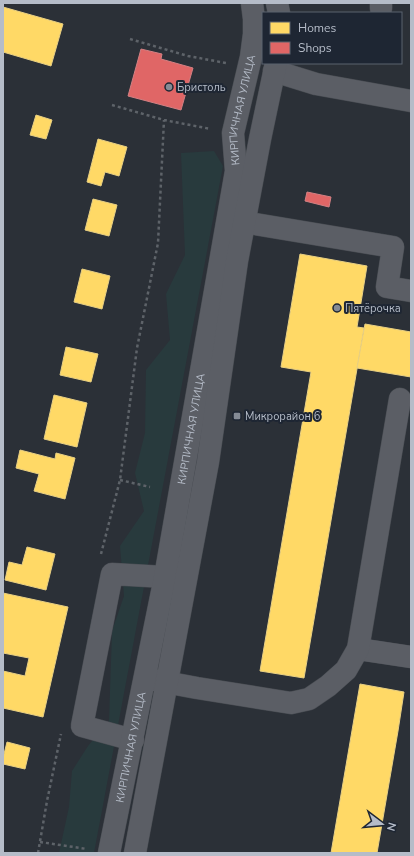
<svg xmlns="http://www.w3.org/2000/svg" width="414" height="856" font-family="'Nunito Sans',sans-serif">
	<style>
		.green { fill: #283a3d }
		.homes { fill: #ffd966; stroke: #e9d083 }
		.shops { fill: #e06666; stroke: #d38083 }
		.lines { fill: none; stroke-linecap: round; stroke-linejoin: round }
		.minor-casing { stroke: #484c52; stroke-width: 23 }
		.path { stroke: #5e6369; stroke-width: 2.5; stroke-dasharray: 3 3; stroke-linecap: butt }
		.minor { stroke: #5b5e65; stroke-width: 22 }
		.poi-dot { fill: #858b95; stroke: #1e2633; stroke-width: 1.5 }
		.labels { text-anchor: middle; stroke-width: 4; stroke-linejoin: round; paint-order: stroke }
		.poi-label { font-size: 11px; fill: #b5bcc8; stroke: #1e2633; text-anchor: start }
		.street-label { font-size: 11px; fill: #b5bcc8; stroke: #1e2633 }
	</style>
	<rect width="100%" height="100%" fill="#2b3037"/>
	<polygon class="green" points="214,151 223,166 94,853 59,853 69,807 72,771 88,746 109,721 112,631 124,596 120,546 144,511 135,473 145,433 146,370 170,340 166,294 185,255 181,153"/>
	<g class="homes">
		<polygon points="3,7 63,24 51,66 3,52"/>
		<polygon points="36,115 52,120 46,139 30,135"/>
		<polygon points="98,139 127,147 119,176 105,172 101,186 87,182"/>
		<polygon points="93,199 117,205 109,236 85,230"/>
		<polygon points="300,254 367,266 357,327 364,328 304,678 260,671 311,372 281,367"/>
		<polygon points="82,269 110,276 102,309 74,302"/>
		<polygon points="365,324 411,332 411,377 357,368"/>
		<polygon points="66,347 98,354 91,382 60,375"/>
		<polygon points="54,395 87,403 77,447 44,439"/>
		<polygon points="20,450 55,459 56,453 75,458 65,499 34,491 39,474 16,468"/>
		<polygon points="27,547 55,554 46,590 5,580 9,562 22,565"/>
		<polygon points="3,593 68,607 43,717 3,708 3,671 25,676 29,658 3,653"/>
		<polygon points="360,684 404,692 398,731 377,853 331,853"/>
		<polygon points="7,742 30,748 25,769 3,764 3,758"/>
	</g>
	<g class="shops">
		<polygon points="141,49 162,54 161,59 193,68 181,110 128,96"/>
		<polygon points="307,192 331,197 329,207 305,201"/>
	</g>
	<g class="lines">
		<defs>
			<g id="minor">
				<polyline points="277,3 279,13"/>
				<polyline points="381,3 381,8"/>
				<polyline points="274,71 316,84 411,101"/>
				<polyline points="231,220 393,247 387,287 411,291"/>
				<polyline points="358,649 411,657"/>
				<polyline points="154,680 197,688 291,703 309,699 328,686 346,670 358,649 400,399"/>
				<polyline points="133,740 82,726 112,574 165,577"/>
				<path id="s1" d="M 109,853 L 165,577 L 236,171 L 233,133 L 251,57 L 254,34 L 254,19 L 252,3"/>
				<polyline points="135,853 208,462 237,261 260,139 276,63"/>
			</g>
		</defs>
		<use href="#minor" class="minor-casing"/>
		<g class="path">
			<polyline points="130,39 188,56 226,63"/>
			<polyline points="112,105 164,120 211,129"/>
			<polyline points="120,480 150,487"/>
			<polyline points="101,554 120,480 137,348 158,243 164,120"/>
			<polyline points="40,842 87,849"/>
			<polyline points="38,853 47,801 61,734"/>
		</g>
		<use href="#minor" class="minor"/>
	</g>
	<g class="poi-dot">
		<circle cx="169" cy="87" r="4"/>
		<circle cx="337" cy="308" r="4"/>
		<rect x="233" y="412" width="8" height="8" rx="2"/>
	</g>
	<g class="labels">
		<g class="poi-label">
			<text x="177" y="91">Бристоль</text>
			<text x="345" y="312">Пятёрочка</text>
			<text x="245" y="420">Микрорайон 6</text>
		</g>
		<g class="street-label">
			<text dy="4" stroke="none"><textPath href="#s1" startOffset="756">КИРПИЧНАЯ УЛИЦА</textPath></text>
			<text dy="4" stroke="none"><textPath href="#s1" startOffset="432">КИРПИЧНАЯ УЛИЦА</textPath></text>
			<text dy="4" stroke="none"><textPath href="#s1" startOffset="108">КИРПИЧНАЯ УЛИЦА</textPath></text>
		</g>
	</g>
	<rect width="414" height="856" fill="none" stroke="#b5bcc8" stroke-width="8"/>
	<rect x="262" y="12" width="140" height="52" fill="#1e2633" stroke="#5a626f"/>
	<rect x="270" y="22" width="20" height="12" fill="#ffd966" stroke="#5a626f"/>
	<text x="298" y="32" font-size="12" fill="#b5bcc8">Homes</text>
	<rect x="270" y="42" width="20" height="12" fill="#e06666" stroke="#5a626f"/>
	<text x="298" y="52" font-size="12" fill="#b5bcc8">Shops</text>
	<g transform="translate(382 824) rotate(106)" stroke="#1e2633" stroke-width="3" paint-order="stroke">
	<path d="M0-3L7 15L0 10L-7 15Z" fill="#b5bcc8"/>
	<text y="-6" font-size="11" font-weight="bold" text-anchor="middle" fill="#b5bcc8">N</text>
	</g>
</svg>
